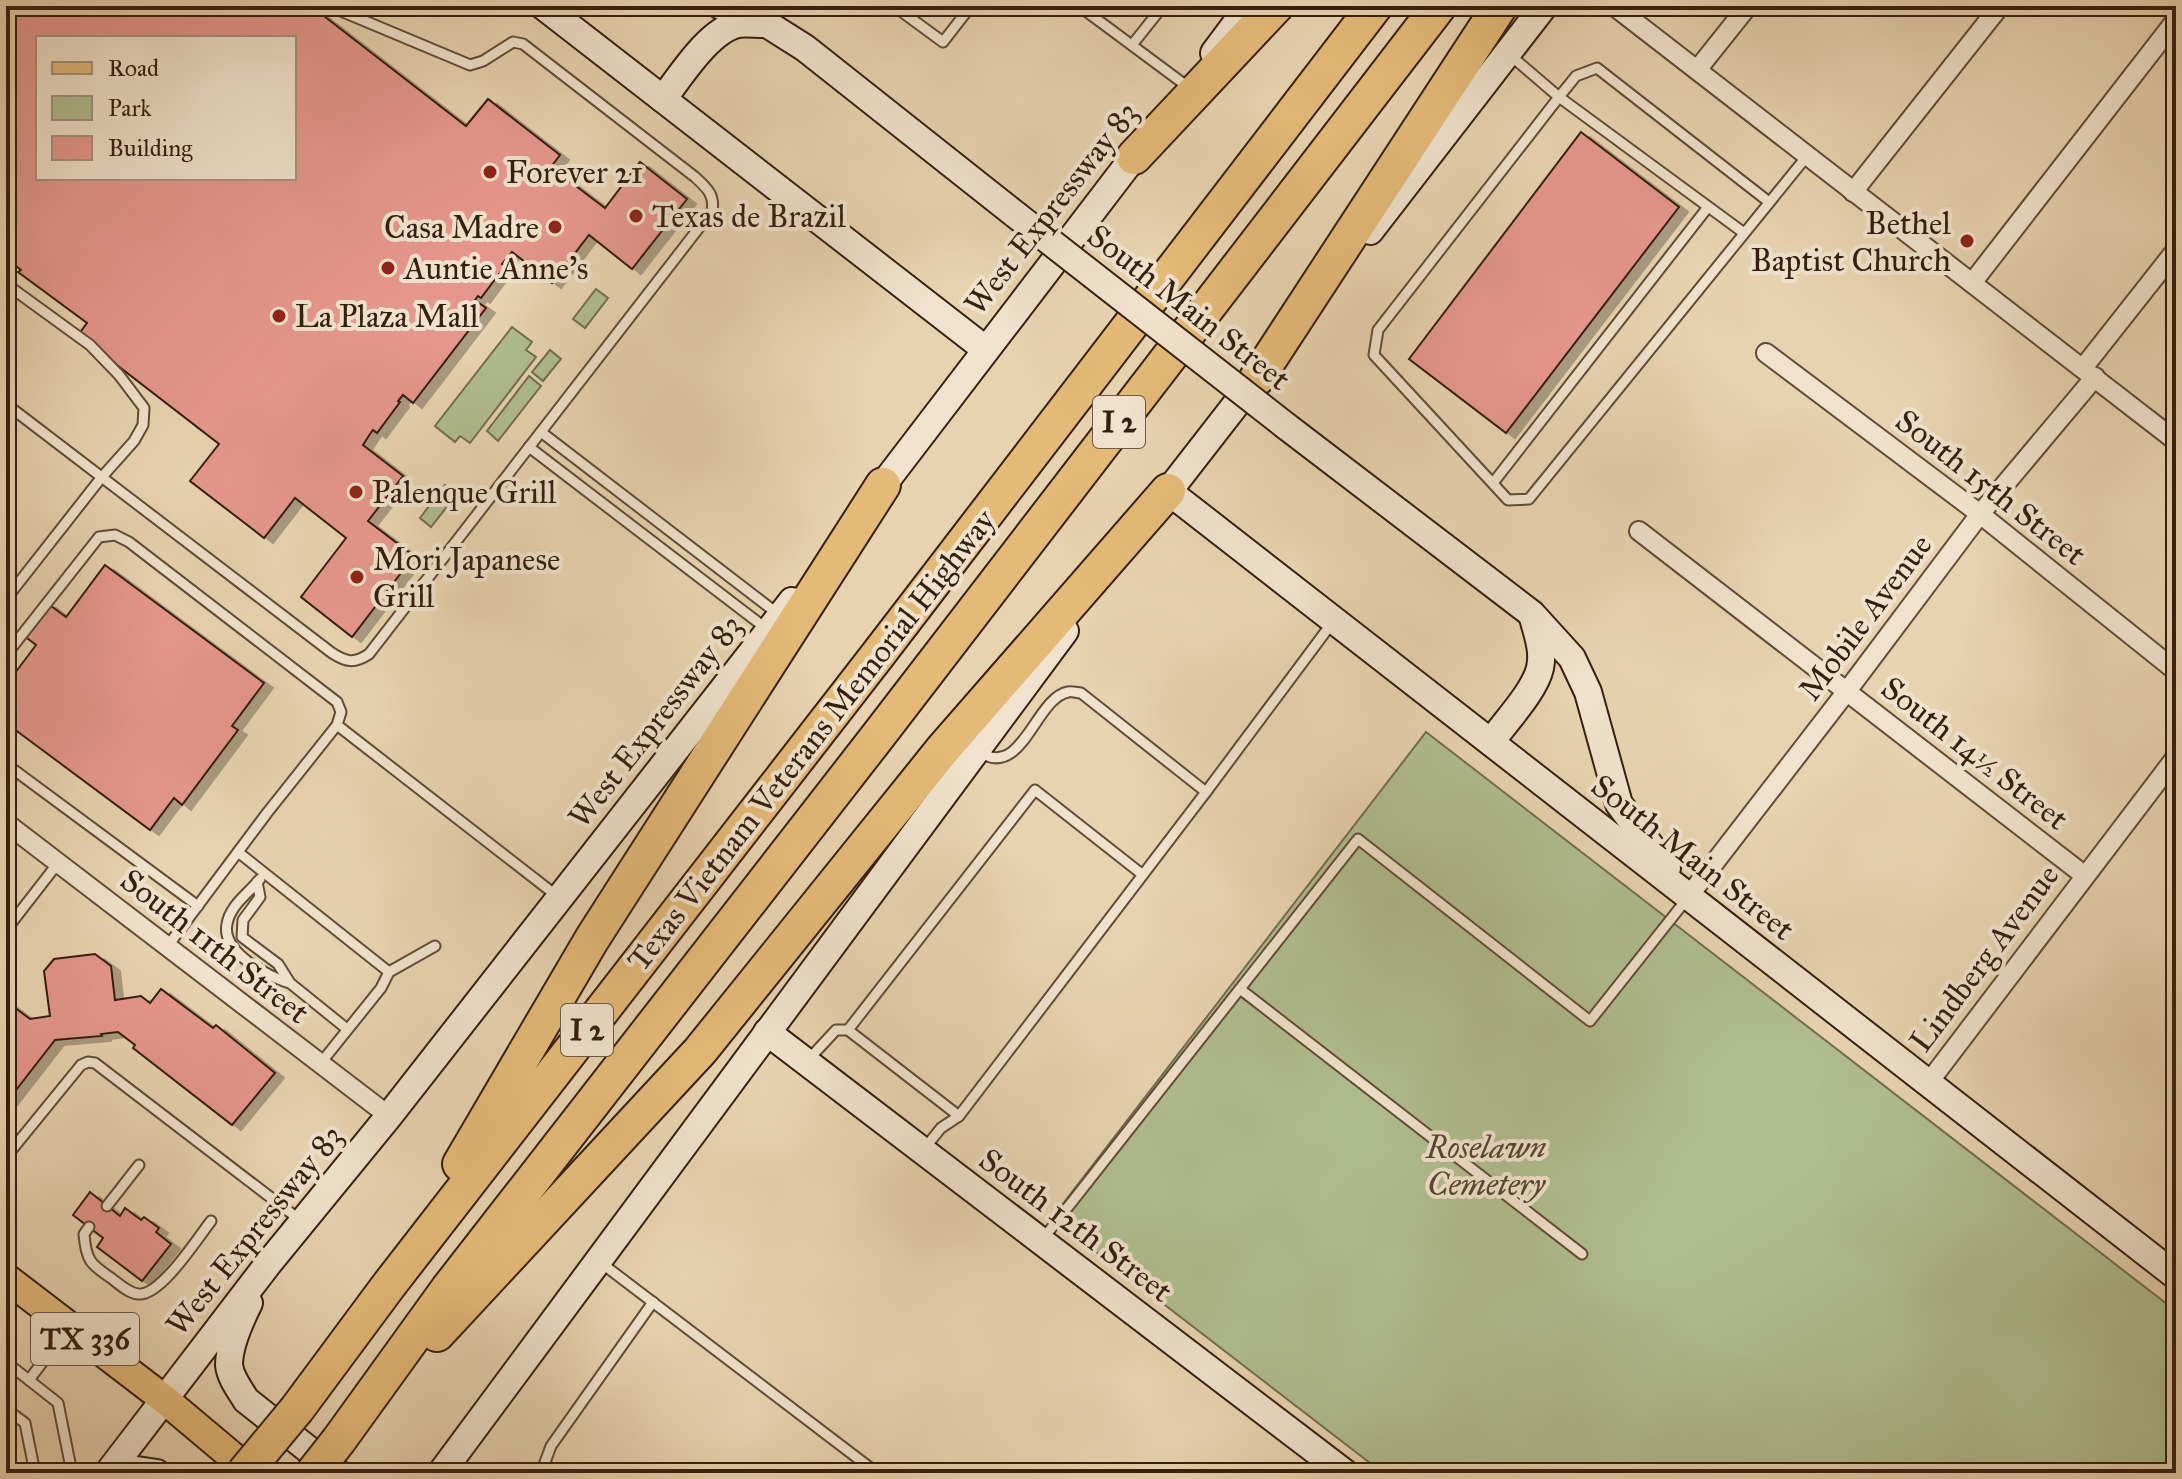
<svg xmlns="http://www.w3.org/2000/svg" width="2182" height="1479" font-family="'IM FELL Great Primer',serif">
	<style>
		.green { fill: #b0be90; stroke: #726e50; stroke-width: 2 }
		.building { fill: #e6978d; stroke: #351f0f; stroke-width: 2; fill-rule: evenodd; filter: url(#shadow) }
		.lines { fill: none; stroke-linecap: round; stroke-linejoin: round }
		.lane-casing { stroke: #624c37; stroke-width: 13 }
		.street-casing { stroke: #624c37; stroke-width: 22 }
		.secondary-casing { stroke: #351f0f; stroke-width: 30 }
		.primary-casing { stroke: #351f0f; stroke-width: 32 }
		.highway-casing { stroke: #351f0f; stroke-width: 38 }
		.lane { stroke: #f0e2cc; stroke-width: 9 }
		.street { stroke: #f0e2cc; stroke-width: 18 }
		.secondary { stroke: #f0e2cc; stroke-width: 26 }
		.primary { stroke: #e4ba78; stroke-width: 28 }
		.highway { stroke: #e4ba78; stroke-width: 34 }
		.secondary-bridge-casing { stroke: #351f0f; stroke-width: 30; stroke-linecap: butt }
		.highway-bridge-casing { stroke: #351f0f; stroke-width: 38; stroke-linecap: butt }
		.secondary-bridge { stroke: #f0e2cc; stroke-width: 26 }
		.highway-bridge { stroke: #e4ba78; stroke-width: 34 }
		.poi-dot { fill: #8f2418; stroke: #f0e2cc; stroke-width: 3 }
		.labels { text-anchor: middle; stroke-width: 8; stroke-linejoin: round; paint-order: stroke }
		.shield { fill: #f0e2cc; stroke: #6d5a48; stroke-width: 2 }
		.shield-label { font-size: 30px; font-weight: bold; fill: #351f0f }
		.poi-label { font-size: 32px; fill: #351f0f; stroke: #f0e2cc; text-anchor: start }
		.street-label { font-size: 32px; fill: #351f0f; stroke: #f0e2cc }
		.park-label { font-size: 32px; font-style: italic; fill: #54472f; stroke: #f0e2cc }
	</style>
	<defs>
		<filter id="shadow"><feDropShadow dx="9" dy="5" stdDeviation="0" flood-color="#0004"/></filter>
	</defs>
	<rect width="100%" height="100%" fill="#e8d3b0"/>
	<filter id="stains"><feTurbulence type="fractalNoise" baseFrequency=".0025" numOctaves="4"/><feColorMatrix values="0 0 0 0 .2 0 0 0 0 .09 0 0 0 0 .02 0 0 0 .5 -.17"/></filter>
	<radialGradient id="worn" r=".72"><stop offset=".6" stop-color="#630" stop-opacity="0"/><stop offset="1" stop-color="#630" stop-opacity=".3"/></radialGradient>
	<g class="green">
		<polygon points="596,289 608,298 585,328 573,319"/>
		<polygon points="512,327 532,342 526,350 536,357 470,443 460,436 455,442 435,426"/>
		<polygon points="550,350 561,359 543,381 532,372"/>
		<polygon points="529,376 541,386 498,441 487,431"/>
		<polygon points="445,485 457,494 431,527 420,518"/>
		<polygon points="1426,732 2176,1311 2176,1473 1383,1473 1052,1218"/>
	</g>
	<g class="building">
		<path d="M 6,6 L 311,6 L 466,126 L 488,99 L 560,155 L 551,167 L 605,208 L 640,162 L 687,199 L 632,269 L 589,235 L 552,283 L 512,252 L 502,264 L 505,266 L 481,298 L 478,296 L 475,300 L 486,308 L 413,403 L 403,395 L 398,401 L 400,402 L 377,433 L 373,430 L 370,434 L 363,445 L 403,476 L 368,521 L 414,556 L 352,637 L 301,597 L 346,538 L 295,498 L 264,538 L 190,481 L 219,444 L 78,335 L 87,323 L 18,272 L 21,270 L 6,258 ZM 38,38 L 294,38 L 294,178 L 38,178 Z"/>
		<polygon points="1581,132 1679,207 1506,433 1409,359"/>
		<polygon points="105,565 264,683 232,726 238,730 182,805 174,798 150,830 6,723 6,685 36,645 23,635 47,603 66,617"/>
		<polygon points="95,954 111,966 115,1000 141,996 150,1003 161,989 213,1028 216,1025 275,1073 232,1125 133,1048 135,1045 118,1032 101,1034 102,1036 55,1040 6,1103 6,1107 6,1001 30,1019 50,1016 44,971 54,959"/>
		<polygon points="90,1192 120,1216 125,1208 141,1220 144,1217 159,1228 156,1232 171,1244 142,1281 97,1247 103,1238 73,1215"/>
	</g>
	<g class="lines">
		<defs>
			<g id="lane">
				<polyline points="894,6 943,42 971,6"/>
				<polyline points="1079,6 1188,87"/>
				<polyline points="1132,45 1163,6"/>
				<polyline points="1510,55 1559,97 1378,330 1374,355 1508,500 1529,499 1807,156"/>
				<polyline points="1744,233 1559,97 1576,76 1597,68 1769,202"/>
				<polyline points="6,284 90,345 119,375 144,408 143,425 134,441 101,478 6,599"/>
				<path d="M 6,404 L 332,653 C 346,662 354,664 369,654 L 712,211 C 715,195 707,188 695,177 L 523,44 L 513,42 L 483,61 L 470,65 L 329,6"/>
				<polyline points="541,432 778,614"/>
				<polyline points="529,447 768,630"/>
				<polyline points="1493,483 1708,207"/>
				<polyline points="6,655 99,537 115,535 129,542 337,702 341,712 337,725 557,896"/>
				<path d="M 978,751 C 1022,782 1035,698 1068,692 C 1070,691 1079,693 1081,693 L 1206,792 L 1332,623"/>
				<polyline points="6,764 198,906"/>
				<polyline points="238,852 389,972"/>
				<polyline points="1143,875 1035,790 848,1030 959,1116 1206,792"/>
				<path d="M 260,879 C 249,893 230,905 227,924 C 221,952 268,977 290,983"/>
				<polyline points="257,882 260,897 243,920 242,937 278,964 290,983 347,1029"/>
				<polyline points="6,930 58,863"/>
				<polyline points="167,947 267,813 337,725"/>
				<polyline points="1240,989 1582,1254"/>
				<polyline points="808,1060 836,1030 848,1030"/>
				<polyline points="320,1064 381,988 389,972 435,946"/>
				<polyline points="924,1149 941,1128 959,1116"/>
				<polyline points="6,1157 81,1065 88,1062 95,1063 300,1220"/>
				<polyline points="107,1206 139,1165"/>
				<path d="M 89,1227 L 84,1234 C 86,1260 90,1264 111,1278 C 119,1284 128,1293 138,1294 C 160,1297 197,1239 211,1221"/>
				<polyline points="1042,1240 1358,839 1590,1021 1686,900"/>
				<polyline points="600,1262 877,1473"/>
				<polyline points="6,1362 58,1403 72,1473"/>
				<polyline points="29,1380 68,1328"/>
				<polyline points="6,1409 25,1423 35,1473"/>
				<polyline points="541,1473 551,1446 653,1302"/>
			</g>
			<g id="street">
				<polyline points="1614,6 2176,441"/>
				<polyline points="1697,70 1748,6"/>
				<polyline points="1853,192 2000,6"/>
				<polyline points="1972,283 2176,20"/>
				<polyline points="1766,353 1980,514 2176,671"/>
				<polyline points="2083,368 2176,250"/>
				<polyline points="1639,531 2084,875"/>
				<polyline points="6,823 389,1116"/>
				<polyline points="1688,897 1847,691 1980,514 2095,377"/>
				<polyline points="1929,1082 2176,757"/>
			</g>
			<g id="secondary">
				<polyline points="543,6 985,349"/>
				<polyline points="721,6 767,24 805,48 1016,215"/>
				<polyline points="1214,53 1249,6"/>
				<path d="M 663,99 C 680,77 709,30 738,24 C 745,23 755,24 763,24"/>
				<polyline points="1370,231 1544,6"/>
				<polyline points="1286,426 1532,614 1572,658 1588,692 1619,804 1667,868"/>
				<polyline points="1168,491 2176,1276"/>
				<polyline points="873,498 1146,141"/>
				<polyline points="1157,506 1258,376"/>
				<path d="M 1491,742 C 1505,722 1535,691 1540,668 C 1544,651 1537,633 1533,618"/>
				<polyline points="767,1032 1345,1473"/>
				<path d="M 249,1303 C 240,1321 229,1345 229,1365 C 230,1377 240,1390 246,1400 L 338,1473"/>
				<polyline points="108,1473 268,1264 389,1116 792,601"/>
				<polyline points="117,1473 137,1470 157,1473"/>
				<polyline points="441,1473 1065,631"/>
			</g>
			<polyline id="primary" points="6,1278 164,1399 252,1473"/>
			<g id="highway">
				<polyline points="1134,157 1276,6"/>
				<polyline points="1257,378 1500,6"/>
				<polyline points="460,1164 592,939 883,485"/>
				<polyline points="437,1334 700,1051 943,749 1168,491"/>
				<polyline points="297,1409 389,1285 880,652 1375,6"/>
				<polyline points="339,1440 448,1289 878,736 1439,6"/>
			</g>
		</defs>
		<use href="#lane" class="lane-casing"/>
		<use href="#street" class="street-casing"/>
		<use href="#secondary" class="secondary-casing"/>
		<use href="#primary" class="primary-casing"/>
		<use href="#highway" class="highway-casing"/>
		<use href="#lane" class="lane"/>
		<use href="#street" class="street"/>
		<use href="#secondary" class="secondary"/>
		<use href="#primary" class="primary"/>
		<use href="#highway" class="highway"/>
		<defs>
			<polyline id="secondary-bridge" points="1016,215 1286,426"/>
			<g id="highway-bridge">
				<polyline points="244,1473 297,1409"/>
				<polyline points="313,1473 339,1440"/>
			</g>
		</defs>
		<use href="#secondary-bridge" class="secondary-bridge-casing"/>
		<use href="#highway-bridge" class="highway-bridge-casing"/>
		<use href="#secondary-bridge" class="secondary-bridge"/>
		<use href="#highway-bridge" class="highway-bridge"/>
	</g>
	<g class="poi-dot">
		<circle cx="490" cy="172" r="8"/>
		<circle cx="636" cy="216" r="8"/>
		<circle cx="555" cy="227" r="8"/>
		<circle cx="1967" cy="241" r="8"/>
		<circle cx="388" cy="268" r="8"/>
		<circle cx="279" cy="316" r="8"/>
		<circle cx="356" cy="492" r="8"/>
		<circle cx="357" cy="577" r="8"/>
	</g>
	<g class="labels">
		<g class="shield">
			<rect x="1093" y="396" width="52" height="52" rx="6"/>
			<rect x="561" y="1004" width="52" height="52" rx="6"/>
			<rect x="31" y="1313" width="108" height="52" rx="6"/>
		</g>
		<g class="shield-label">
			<text x="1119" y="432">I 2</text>
			<text x="587" y="1040">I 2</text>
			<text x="85" y="1349">TX 336</text>
		</g>
		<g class="poi-label">
			<text x="506" y="183">Forever 21</text>
			<text x="652" y="227">Texas de Brazil</text>
			<text x="1951" y="234" text-anchor="end">Bethel<tspan x="1951" dy="37">Baptist Church</tspan></text>
			<text x="539" y="238" text-anchor="end">Casa Madre</text>
			<text x="404" y="279">Auntie Anne's</text>
			<text x="295" y="327">La Plaza Mall</text>
			<text x="372" y="503">Palenque Grill</text>
			<text x="373" y="570">Mori Japanese<tspan x="373" dy="37">Grill</tspan></text>
		</g>
		<g class="street-label">
			<text transform="translate(1051 208) rotate(-52)" y="11">West Expressway 83</text>
			<text transform="translate(1189 307) rotate(38)" y="11">South Main Street</text>
			<text transform="translate(1991 487) rotate(38)" y="11">South 15th Street</text>
			<text transform="translate(1865 617) rotate(-53)" y="11">Mobile Avenue</text>
			<text transform="translate(655 721) rotate(-52)" y="11">West Expressway 83</text>
			<text transform="translate(811 740) rotate(-52)" y="11">Texas Vietnam Veterans Memorial Highway</text>
			<text transform="translate(1975 753) rotate(38)" y="11">South 14½ Street</text>
			<text transform="translate(1693 857) rotate(38)" y="11">South Main Street</text>
			<text transform="translate(215 946) rotate(38)" y="11">South 11th Street</text>
			<text transform="translate(1984 958) rotate(-53)" y="11">Lindberg Avenue</text>
			<text transform="translate(1076 1225) rotate(37)" y="11">South 12th Street</text>
			<text transform="translate(254 1230) rotate(-51)" y="11">West Expressway 83</text>
		</g>
		<g class="park-label">
			<text x="1486" y="1158">Roselawn<tspan x="1486" dy="37">Cemetery</tspan></text>
		</g>
	</g>
	<rect width="2182" height="1479" fill="none" stroke="#e8d3b0" stroke-width="32"/>
	<rect x="8" y="8" width="2166" height="1463" fill="none" stroke="#351f0f" stroke-width="4"/>
	<rect x="16" y="16" width="2150" height="1447" fill="none" stroke="#351f0f" stroke-width="2"/>
	<rect x="36" y="36" width="260" height="144" fill="#f0e2cc" stroke="#a59480" stroke-width="2"/>
	<rect x="52" y="62" width="40" height="12" fill="#e4ba78" stroke="#a59480" stroke-width="2"/>
	<text x="108" y="76" font-size="24" fill="#351f0f">Road</text>
	<rect x="52" y="96" width="40" height="24" fill="#b0be90" stroke="#a59480" stroke-width="2"/>
	<text x="108" y="116" font-size="24" fill="#351f0f">Park</text>
	<rect x="52" y="136" width="40" height="24" fill="#e6978d" stroke="#a59480" stroke-width="2"/>
	<text x="108" y="156" font-size="24" fill="#351f0f">Building</text>
	<rect width="100%" height="100%" filter="url(#stains)"/>
	<rect width="100%" height="100%" fill="url(#worn)"/>
</svg>
